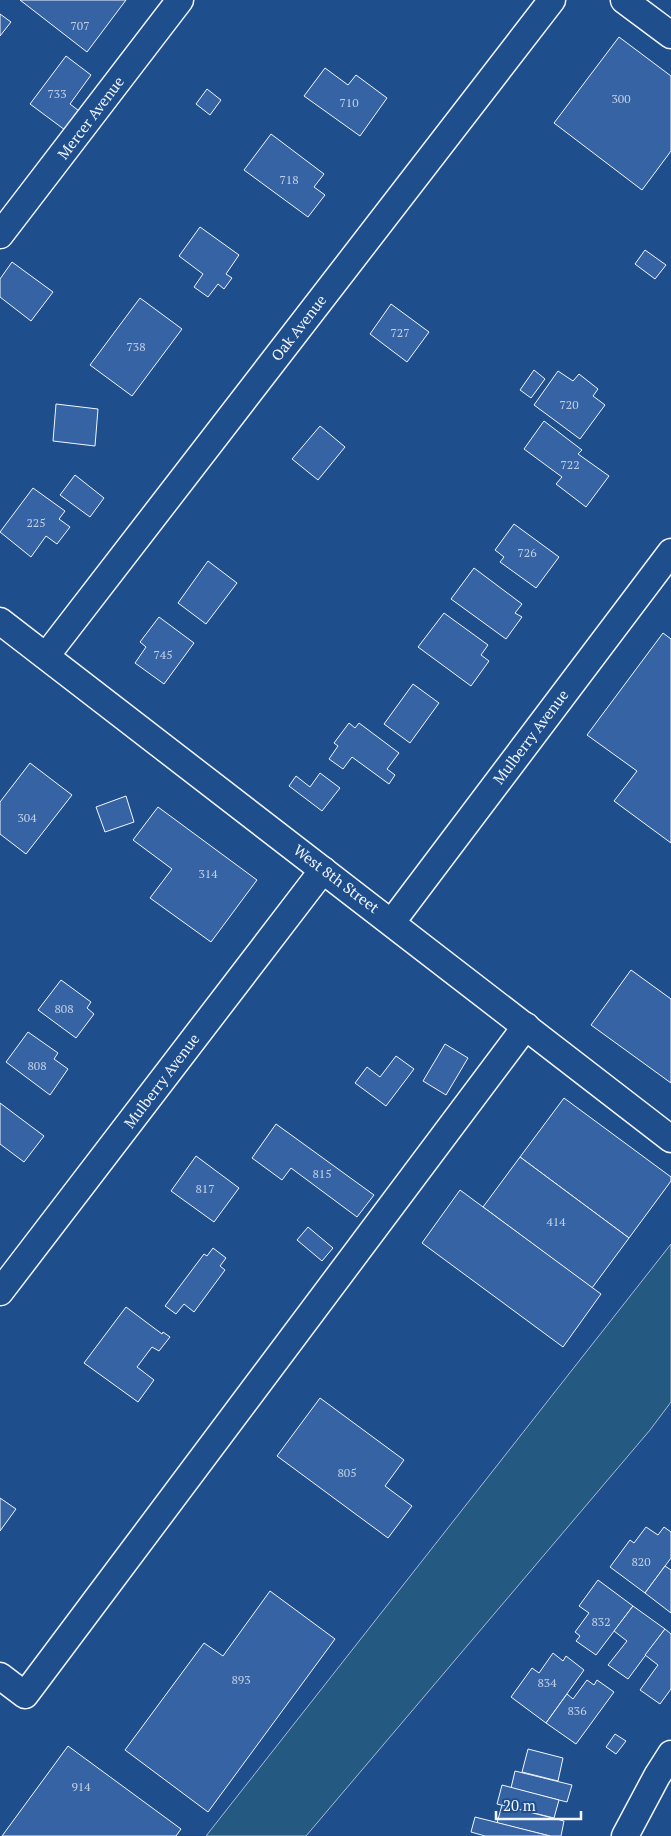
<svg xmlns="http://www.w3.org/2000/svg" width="671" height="1836" font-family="'PT Serif',serif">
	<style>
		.green { fill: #245a82; stroke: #a8bbd7 }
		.building { fill: #3563a3; stroke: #f2f6ff }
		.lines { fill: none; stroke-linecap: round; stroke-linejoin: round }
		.minor-casing { stroke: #f2f6ff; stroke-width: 29 }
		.minor { stroke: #1f4e8c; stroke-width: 26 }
		.labels { text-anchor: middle; stroke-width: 4; stroke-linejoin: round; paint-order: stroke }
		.number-label { font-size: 12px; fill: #c3d1e8 }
		.street-label { font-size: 15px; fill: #f2f6ff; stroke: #1f4e8c }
	</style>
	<rect width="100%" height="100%" fill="#1f4e8c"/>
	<polygon class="green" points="671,1244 671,1402 650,1430 306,1836 206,1836"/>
	<g class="building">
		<polygon points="20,0 126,0 87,52"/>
		<polygon points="0,14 11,22 0,36"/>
		<polygon points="619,37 671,76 671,151 642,190 554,123"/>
		<polygon points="66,56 91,75 70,104 83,114 69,133 30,104"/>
		<polygon points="325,68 348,85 356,75 387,98 360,136 304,96"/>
		<polygon points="207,89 221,100 210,115 196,104"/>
		<polygon points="271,134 324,174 314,187 325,195 308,217 244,170"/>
		<polygon points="200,227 239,255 226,274 232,278 224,289 218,284 208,297 194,287 203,274 179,256"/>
		<polygon points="645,250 666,265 655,279 635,264"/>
		<polygon points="12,262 53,292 31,321 0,297 0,279"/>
		<polygon points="140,298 182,329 132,396 90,365"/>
		<polygon points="391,304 429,332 407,362 370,334"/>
		<polygon points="534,370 545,379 531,398 520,390"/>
		<polygon points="558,371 573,381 579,374 598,389 593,396 605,405 580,439 534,405"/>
		<polygon points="56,404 98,409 95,446 53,441"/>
		<polygon points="544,421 582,450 578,454 609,476 586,507 556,484 562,477 524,449"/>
		<polygon points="320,426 345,447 318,480 292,459"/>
		<polygon points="75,475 104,498 90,517 60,495"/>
		<polygon points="33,488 65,511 59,519 70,527 57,544 46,536 31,557 0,532"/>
		<polygon points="514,524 559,557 536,588 500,562 504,557 495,550"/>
		<polygon points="208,561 237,583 206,624 178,603"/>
		<polygon points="474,568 522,604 515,613 522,617 506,639 451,599"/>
		<polygon points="444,613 488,645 481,655 489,661 471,686 418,647"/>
		<polygon points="159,617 194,643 164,684 135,663 146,647 140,642"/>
		<polygon points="663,633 671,639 671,843 614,801 637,771 587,735"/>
		<polygon points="413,684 439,703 410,743 384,724"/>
		<polygon points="349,723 355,728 359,723 399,753 387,769 395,775 389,784 352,757 343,769 329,759 338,746 334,743"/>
		<polygon points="30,763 72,795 26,854 0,834 0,802"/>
		<polygon points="320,773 340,788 322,811 289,786 296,776 310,787"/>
		<polygon points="126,796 134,822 105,832 96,807"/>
		<polygon points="158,807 257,880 211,942 150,898 172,869 133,840"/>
		<polygon points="631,970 671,999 671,1083 591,1025"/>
		<polygon points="61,980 91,1002 87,1008 94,1014 76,1038 38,1010"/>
		<polygon points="28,1032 58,1053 54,1059 68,1069 50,1095 6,1062"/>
		<polygon points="445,1044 468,1058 446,1095 423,1081"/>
		<polygon points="396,1056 414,1069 386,1106 355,1083 367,1067 380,1077"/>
		<polygon points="564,1098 671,1177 671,1181 629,1238 520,1157"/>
		<polygon points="0,1103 44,1136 24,1162 0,1144"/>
		<polygon points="276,1124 374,1195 357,1217 291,1168 282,1180 252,1158"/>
		<polygon points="196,1156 239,1188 214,1222 171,1191"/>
		<polygon points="520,1157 629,1238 592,1288 483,1207"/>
		<polygon points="460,1190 601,1294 563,1347 422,1243"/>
		<polygon points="308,1227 333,1248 322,1261 297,1240"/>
		<polygon points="213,1248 226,1258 220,1266 225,1270 194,1312 184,1304 176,1314 165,1306 204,1254 207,1256"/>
		<polygon points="126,1307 162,1334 163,1332 170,1337 159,1351 152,1347 137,1367 154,1380 138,1402 84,1363"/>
		<polygon points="320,1398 404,1460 385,1486 412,1506 388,1538 277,1456"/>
		<polygon points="0,1498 16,1509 0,1531"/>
		<polygon points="646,1527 658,1535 664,1527 671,1532 671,1558 645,1593 610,1567 630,1540 634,1543"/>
		<polygon points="665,1566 671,1570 671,1613 645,1593"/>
		<polygon points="598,1580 633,1606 596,1655 576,1641 580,1636 575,1632 589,1613 579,1606"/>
		<polygon points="270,1591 335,1639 208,1812 125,1750 204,1643 223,1656"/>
		<polygon points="633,1606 665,1629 628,1679 608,1665 627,1641 614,1631"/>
		<polygon points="665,1629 671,1634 671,1689 660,1704 640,1690 658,1665 645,1655"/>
		<polygon points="553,1653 563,1661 566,1656 584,1670 546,1723 511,1697 532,1668 539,1673"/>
		<polygon points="587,1680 594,1685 597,1680 614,1692 576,1744 546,1723 567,1694 573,1699"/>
		<polygon points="615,1734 626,1741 616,1754 606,1747"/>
		<polygon points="68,1746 181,1829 176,1836 2,1836"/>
		<polygon points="528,1749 563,1758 558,1781 522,1772"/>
		<polygon points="515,1771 572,1785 567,1802 511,1788"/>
		<polygon points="502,1785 559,1800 554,1818 497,1804"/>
		<polygon points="502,1805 564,1821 561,1836 550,1836 497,1823"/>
		<polygon points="475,1817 491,1821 550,1836 485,1836 471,1832"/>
	</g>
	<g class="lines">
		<defs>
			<g id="minor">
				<polyline points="624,0 671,35"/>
				<polyline points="0,235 180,0"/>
				<polyline points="0,621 671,1139"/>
				<polyline points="46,656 552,0"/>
				<polyline points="392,922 671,552"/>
				<polyline points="0,1292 323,870"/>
				<polyline points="0,1676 25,1695 526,1026"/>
				<polyline points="625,1836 657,1776 671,1754"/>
			</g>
		</defs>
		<use href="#minor" class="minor-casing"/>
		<use href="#minor" class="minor"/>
	</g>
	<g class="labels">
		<g class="number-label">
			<text x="80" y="30">707</text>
			<text x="57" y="98">733</text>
			<text x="621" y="103">300</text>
			<text x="349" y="107">710</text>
			<text x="289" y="184">718</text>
			<text x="400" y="337">727</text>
			<text x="136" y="351">738</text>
			<text x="569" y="409">720</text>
			<text x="570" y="469">722</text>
			<text x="36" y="527">225</text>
			<text x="527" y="557">726</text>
			<text x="163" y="659">745</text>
			<text x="27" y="822">304</text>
			<text x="208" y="878">314</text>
			<text x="64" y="1013">808</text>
			<text x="37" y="1070">808</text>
			<text x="322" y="1178">815</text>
			<text x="205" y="1193">817</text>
			<text x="556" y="1226">414</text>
			<text x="347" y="1477">805</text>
			<text x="641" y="1566">820</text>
			<text x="601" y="1626">832</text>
			<text x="241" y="1684">893</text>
			<text x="547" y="1687">834</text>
			<text x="577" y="1715">836</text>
			<text x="81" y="1791">914</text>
		</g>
		<g class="street-label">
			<text transform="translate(91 118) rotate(-53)" y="5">Mercer Avenue</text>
			<text transform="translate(299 328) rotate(-52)" y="5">Oak Avenue</text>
			<text transform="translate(531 737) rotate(-53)" y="5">Mulberry Avenue</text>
			<text transform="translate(336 879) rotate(37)" y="5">West 8th Street</text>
			<text transform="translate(162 1081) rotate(-53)" y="5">Mulberry Avenue</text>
		</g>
	</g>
	<path d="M496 1811v8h85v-8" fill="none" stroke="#f2f6ff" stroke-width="2.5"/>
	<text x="503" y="1811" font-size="15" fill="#f2f6ff" stroke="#1f4e8c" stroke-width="4" paint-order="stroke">20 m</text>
</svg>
